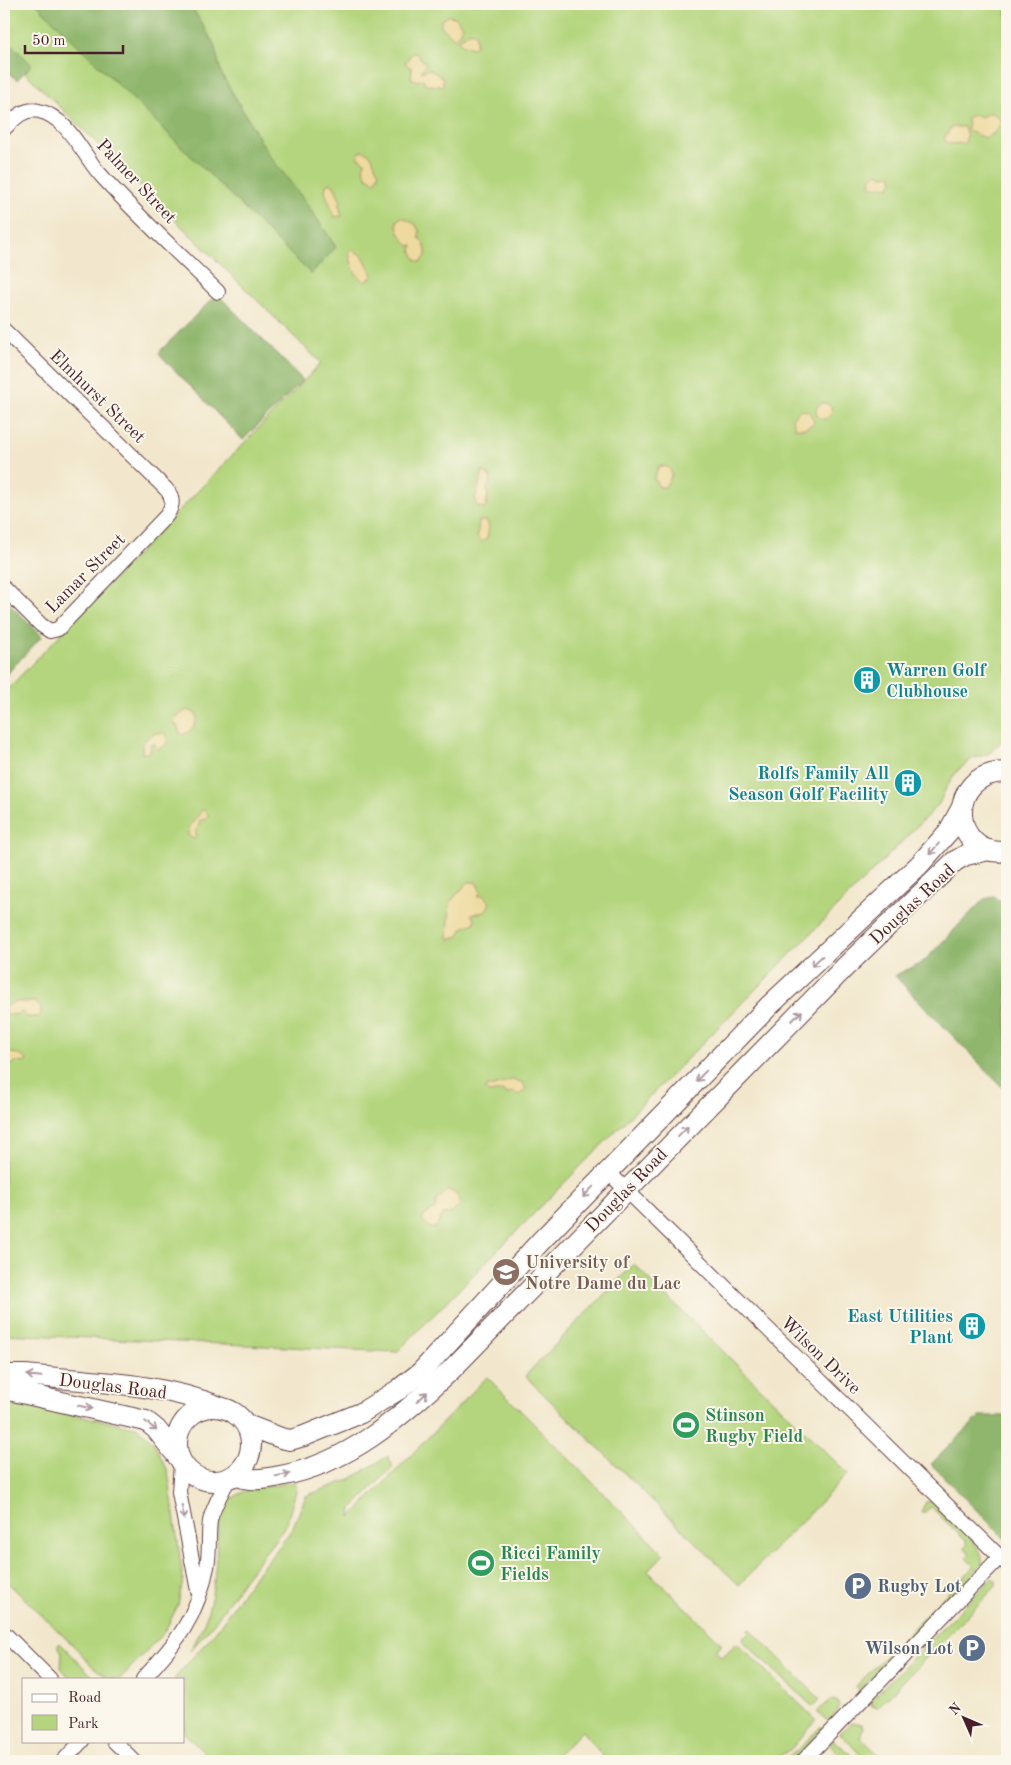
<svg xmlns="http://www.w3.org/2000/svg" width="1011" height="1765" font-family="'Old Standard TT',serif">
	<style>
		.green { fill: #b4d57d; stroke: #7f7a54 }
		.forest { fill: #8fb66c; stroke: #6c6a4c }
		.sand { fill: #eeda9e; stroke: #9c7c64 }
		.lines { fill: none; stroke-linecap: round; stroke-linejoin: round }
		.street-casing { stroke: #633d43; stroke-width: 16 }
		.secondary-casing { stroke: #633d43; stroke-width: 22 }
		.street { stroke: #fff; stroke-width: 14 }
		.secondary { stroke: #fff; stroke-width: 20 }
		.oneway { stroke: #ae9aa0 }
		.labels { text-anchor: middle; stroke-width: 4; stroke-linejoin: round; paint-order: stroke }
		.street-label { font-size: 18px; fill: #4a1f2b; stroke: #fbf7ec }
		.culture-label { font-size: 18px; font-weight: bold; fill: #0d838f; stroke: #fbf7ec; text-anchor: end }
		.education-label { font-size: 18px; font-weight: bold; fill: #785e54; stroke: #fbf7ec; text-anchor: start }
		.leisure-label { font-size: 18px; font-weight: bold; fill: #27864d; stroke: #fbf7ec; text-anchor: start }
		.service-label { font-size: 18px; font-weight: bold; fill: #4e5e75; stroke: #fbf7ec; text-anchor: start }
	</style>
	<rect width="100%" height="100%" fill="#fbf7ec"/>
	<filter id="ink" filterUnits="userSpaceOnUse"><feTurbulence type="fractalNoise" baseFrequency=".02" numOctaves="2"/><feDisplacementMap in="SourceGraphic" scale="10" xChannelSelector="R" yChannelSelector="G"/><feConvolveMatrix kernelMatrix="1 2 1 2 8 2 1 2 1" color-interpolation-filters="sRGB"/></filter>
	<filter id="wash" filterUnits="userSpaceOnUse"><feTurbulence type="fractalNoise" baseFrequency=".0096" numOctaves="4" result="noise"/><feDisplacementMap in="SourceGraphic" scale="20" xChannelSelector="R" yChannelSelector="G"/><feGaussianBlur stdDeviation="1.12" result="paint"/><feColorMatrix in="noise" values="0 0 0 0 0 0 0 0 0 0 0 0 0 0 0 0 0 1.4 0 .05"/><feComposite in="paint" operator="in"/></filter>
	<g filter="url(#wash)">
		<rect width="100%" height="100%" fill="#f2e7cc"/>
		<g class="green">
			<polygon points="4,4 1007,4 1007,735 990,753 972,759 957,771 946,788 939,804 397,1352 4,1334 4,693 321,363 4,52"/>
			<polygon points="634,1264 848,1474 739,1585 525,1376"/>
			<polygon points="487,1377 664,1554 648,1571 722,1644 715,1651 722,1657 737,1643 816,1720 791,1749 771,1761 607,1761 582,1731 552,1761 213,1761 184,1733 184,1679 174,1679 216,1631 250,1582 279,1547 292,1529 306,1496 351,1479 388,1456 393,1467 352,1508 351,1517"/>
			<polygon points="4,1401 136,1427 153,1442 168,1471 183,1579 178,1605 165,1631 120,1679 109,1679 92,1666 79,1651 4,1579"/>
			<path d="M 295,1482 L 297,1487 L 287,1522 L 278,1536 L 245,1578 L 214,1623 L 190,1651 C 218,1605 214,1572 219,1520 C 232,1483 261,1489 295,1482 Z"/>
			<path d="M 932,1501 C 946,1515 986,1544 982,1564 L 858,1691 L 856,1686 L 974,1566 L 966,1558 L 970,1554 L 965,1548 L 968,1543 L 931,1507 L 925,1512 L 921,1512 L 926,1502 Z"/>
			<polygon points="992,1578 996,1581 996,1586 877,1708 872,1706 871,1700"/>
			<polygon points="750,1629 820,1699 813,1707 742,1640 743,1636 745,1637 749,1633 747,1631"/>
			<polygon points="60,1643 95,1679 71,1679 61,1668 62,1652 57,1646"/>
			<polygon points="831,1700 837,1701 840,1707 829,1722 818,1713 818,1711"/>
			<polygon points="851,1722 862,1724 863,1728 860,1737 885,1761 866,1761 840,1733"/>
			<polygon points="821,1726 822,1729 793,1761 780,1761 797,1751"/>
			<polygon points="833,1740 858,1761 847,1761 829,1744"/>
		</g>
		<g class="forest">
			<polygon points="36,4 190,4 214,44 221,73 269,155 305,201 336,247 311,274"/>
			<polygon points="4,37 32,65 17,80 4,68"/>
			<polygon points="217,294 303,380 243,440 158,353"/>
			<polygon points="4,599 42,636 4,677"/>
			<path d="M 994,897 L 1007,906 L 1007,1092 L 895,976 C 905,969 915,968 925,960 L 984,899 Z"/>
			<polygon points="980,1416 1007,1416 1007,1541 931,1464"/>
		</g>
		<g class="sand">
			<polygon points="448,16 456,17 462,26 458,35 454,38 441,26 441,20"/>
			<polygon points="471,31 476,33 476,46 472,48 461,44 458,40"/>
			<polygon points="412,53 416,53 426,64 421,72 429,69 443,78 443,86 426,85 423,79 417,81 411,78 412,69 405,63"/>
			<path d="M 989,113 L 993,113 L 1000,119 C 1000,131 994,133 985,138 L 968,131 L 967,118 L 974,115 L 981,117 Z"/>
			<polygon points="951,127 964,127 967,136 965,143 949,144 944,139"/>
			<path d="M 361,151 C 375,151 372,164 379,172 L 376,181 L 374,182 L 366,176 L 363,167 L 365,162 L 357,157 Z"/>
			<polygon points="878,173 882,176 892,175 893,181 889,187 879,186 877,188 870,185 871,177"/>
			<polygon points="330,183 334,186 341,201 339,205 342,216 335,217 325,192 326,185"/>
			<path d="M 402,217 L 415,224 L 420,232 L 419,237 C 425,245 431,256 420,262 L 416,260 L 411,250 L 413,245 L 409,246 C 403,241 395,228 397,220 Z"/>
			<path d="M 351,249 L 363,256 L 373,275 L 366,282 C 354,277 351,263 349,251 Z"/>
			<circle cx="824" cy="411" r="8"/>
			<polygon points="801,409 809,412 814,421 813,424 805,428 795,428 792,418"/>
			<polygon points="659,466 668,467 671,471 671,477 665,487 659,487 654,478"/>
			<polygon points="483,471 490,476 491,481 487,488 488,493 486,508 477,507 475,499"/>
			<polygon points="479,521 487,521 489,528 487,539 481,542 477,537"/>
			<path d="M 187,710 L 196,713 C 199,723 191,731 183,735 L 179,732 L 178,726 L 175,725 L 173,719 Z"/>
			<polygon points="154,733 166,733 167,744 157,750 155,744 151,743 150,752 142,754 142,743"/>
			<polygon points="203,809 209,815 205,819 199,821 200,825 196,829 196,838 194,839 188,836 189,827"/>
			<polygon points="468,882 476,882 481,892 477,896 483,895 490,903 485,912 471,914 475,919 474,923 463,928 458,937 449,940 448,936 450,902"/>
			<polygon points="13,1002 35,1002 41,1007 41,1014 38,1017 26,1017 23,1012 14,1015 7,1014 4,1008"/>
			<polygon points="4,1052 18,1054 27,1060 25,1063 14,1062 5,1070"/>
			<polygon points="513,1079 523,1083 526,1089 519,1095 513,1092 507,1094 502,1091 489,1093 485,1090 487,1086 494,1086"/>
			<path d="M 447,1190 C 455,1191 460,1197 460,1205 L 452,1213 L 443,1214 L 436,1228 L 430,1228 L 422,1221 L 425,1215 L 436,1208 L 436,1202 Z"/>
		</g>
	</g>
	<g filter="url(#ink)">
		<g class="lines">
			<defs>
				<g id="street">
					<path d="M 4,129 C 13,120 24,107 39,111 C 67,117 82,153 99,173 C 136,215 179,253 218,292"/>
					<path d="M 4,330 L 166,489 C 174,498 173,505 167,515 L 58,629 L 50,631 L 41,625 L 4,588"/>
					<polyline points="608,1172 1007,1564"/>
					<polyline points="181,1463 179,1492 198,1591"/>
					<polyline points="4,1633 50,1679"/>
					<path d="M 143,1679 C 177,1642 197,1618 207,1567 C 210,1552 208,1536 210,1521 C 213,1506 222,1492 229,1478"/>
					<polyline points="114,1741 134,1761"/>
					<polyline points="63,1761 82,1741"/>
					<polyline points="803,1761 1000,1557"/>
				</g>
				<g id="secondary">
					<path d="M 1007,772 C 942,772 952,860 1007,851"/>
					<path d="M 4,1375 L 25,1375 C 90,1382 159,1382 220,1407"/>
					<polyline points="4,1389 146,1421 156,1429 178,1457"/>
					<circle cx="214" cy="1444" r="37"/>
					<polyline points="247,1425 281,1438 290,1440 304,1436 361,1413 398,1390 421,1372 539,1243 770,1005 919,865 949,831 961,809"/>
					<path d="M 235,1475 C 250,1482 264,1479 280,1476 C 348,1464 401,1417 450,1371 L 845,967 L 955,861 L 966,855 L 989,850"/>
				</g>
			</defs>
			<use href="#street" class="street-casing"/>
			<use href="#secondary" class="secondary-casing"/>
			<use href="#street" class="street"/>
			<use href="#secondary" class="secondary"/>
		</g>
		<defs><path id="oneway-shaft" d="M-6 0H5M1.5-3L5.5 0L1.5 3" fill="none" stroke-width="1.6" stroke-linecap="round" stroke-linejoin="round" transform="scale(1.25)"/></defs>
		<g class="oneway">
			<use href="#oneway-shaft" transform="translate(934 849) rotate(131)"/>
			<use href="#oneway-shaft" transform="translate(817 961) rotate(137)"/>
			<use href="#oneway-shaft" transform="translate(797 1016) rotate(-45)"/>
			<use href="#oneway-shaft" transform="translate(701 1076) rotate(134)"/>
			<use href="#oneway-shaft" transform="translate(683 1131) rotate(-46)"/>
			<use href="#oneway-shaft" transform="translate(588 1192) rotate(134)"/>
			<use href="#oneway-shaft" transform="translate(34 1376) rotate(-174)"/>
			<use href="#oneway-shaft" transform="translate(422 1397) rotate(-43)"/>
			<use href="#oneway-shaft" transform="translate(85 1407) rotate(11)"/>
			<use href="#oneway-shaft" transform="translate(151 1426) rotate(39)"/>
			<use href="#oneway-shaft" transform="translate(283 1475) rotate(-10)"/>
			<use href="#oneway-shaft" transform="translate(183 1512) rotate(79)"/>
		</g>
	</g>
	<defs>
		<symbol id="building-disc" viewBox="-11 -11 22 22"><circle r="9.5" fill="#0f9aa8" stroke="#fbf7ec"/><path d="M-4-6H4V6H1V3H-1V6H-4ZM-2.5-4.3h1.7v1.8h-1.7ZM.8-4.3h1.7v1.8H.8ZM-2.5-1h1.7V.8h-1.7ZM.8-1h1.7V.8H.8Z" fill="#fff"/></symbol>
		<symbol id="university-disc" viewBox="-11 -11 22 22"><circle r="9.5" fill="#8d6e63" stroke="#fbf7ec"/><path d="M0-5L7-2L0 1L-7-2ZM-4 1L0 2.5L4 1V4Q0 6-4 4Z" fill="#fff"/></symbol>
		<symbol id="stadium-disc" viewBox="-11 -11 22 22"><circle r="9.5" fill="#2e9e5b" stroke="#fbf7ec"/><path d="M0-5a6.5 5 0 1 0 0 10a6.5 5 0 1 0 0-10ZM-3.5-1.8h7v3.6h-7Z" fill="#fff"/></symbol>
		<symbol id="parking-disc" viewBox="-11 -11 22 22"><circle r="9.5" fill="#5c6f8a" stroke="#fbf7ec"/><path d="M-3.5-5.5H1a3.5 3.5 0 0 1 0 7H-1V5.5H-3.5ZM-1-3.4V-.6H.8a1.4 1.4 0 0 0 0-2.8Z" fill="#fff"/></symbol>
	</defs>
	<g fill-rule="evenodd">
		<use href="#building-disc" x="851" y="664" width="32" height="32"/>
		<use href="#building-disc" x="892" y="767" width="32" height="32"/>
		<use href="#university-disc" x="490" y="1256" width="32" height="32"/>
		<use href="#building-disc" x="956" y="1310" width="32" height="32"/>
		<use href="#stadium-disc" x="670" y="1409" width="32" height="32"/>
		<use href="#stadium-disc" x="465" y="1547" width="32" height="32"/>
		<use href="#parking-disc" x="842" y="1570" width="32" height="32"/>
		<use href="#parking-disc" x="956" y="1632" width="32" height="32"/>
	</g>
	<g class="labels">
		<g class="street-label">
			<text transform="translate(137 181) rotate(47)" y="6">Palmer Street</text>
			<text transform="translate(98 396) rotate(44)" y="6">Elmhurst Street</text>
			<text transform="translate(85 573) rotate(-45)" y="6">Lamar Street</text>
			<text transform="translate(912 904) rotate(-43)" y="6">Douglas Road</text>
			<text transform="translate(626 1190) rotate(-46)" y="6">Douglas Road</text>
			<text transform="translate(821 1355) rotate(44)" y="6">Wilson Drive</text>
			<text transform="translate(113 1386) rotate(7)" y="6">Douglas Road</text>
		</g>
		<g class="culture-label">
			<text x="886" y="676" text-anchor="start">Warren Golf<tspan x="886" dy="21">Clubhouse</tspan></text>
			<text x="889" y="779">Rolfs Family All<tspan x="889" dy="21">Season Golf Facility</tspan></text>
			<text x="953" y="1322">East Utilities<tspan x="953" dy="21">Plant</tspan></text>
		</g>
		<g class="education-label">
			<text x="525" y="1268">University of<tspan x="525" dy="21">Notre Dame du Lac</tspan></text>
		</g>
		<g class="leisure-label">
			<text x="705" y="1421">Stinson<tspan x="705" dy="21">Rugby Field</tspan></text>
			<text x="500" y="1559">Ricci Family<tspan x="500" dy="21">Fields</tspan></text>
		</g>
		<g class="service-label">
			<text x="877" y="1592">Rugby Lot</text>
			<text x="953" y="1654" text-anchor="end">Wilson Lot</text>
		</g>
	</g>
	<rect width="1011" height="1765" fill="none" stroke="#fbf7ec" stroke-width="20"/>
	<rect x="22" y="1678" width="162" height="65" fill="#fbf7ec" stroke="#b4a19f"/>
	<rect x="32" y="1694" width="25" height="8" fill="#ffffff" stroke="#b4a19f"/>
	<text x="68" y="1702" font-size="15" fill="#4a1f2b">Road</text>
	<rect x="32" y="1715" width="25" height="15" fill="#b4d57d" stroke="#b4a19f"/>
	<text x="68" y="1728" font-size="15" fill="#4a1f2b">Park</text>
	<g transform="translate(964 1718) rotate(315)" stroke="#fbf7ec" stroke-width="4" paint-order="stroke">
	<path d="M0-4L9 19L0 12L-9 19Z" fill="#4a1f2b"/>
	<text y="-8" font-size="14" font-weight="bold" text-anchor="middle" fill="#4a1f2b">N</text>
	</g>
	<path d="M25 45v8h98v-8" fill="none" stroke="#4a1f2b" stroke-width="2.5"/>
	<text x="32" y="45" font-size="15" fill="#4a1f2b" stroke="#fbf7ec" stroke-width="4" paint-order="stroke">50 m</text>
</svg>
